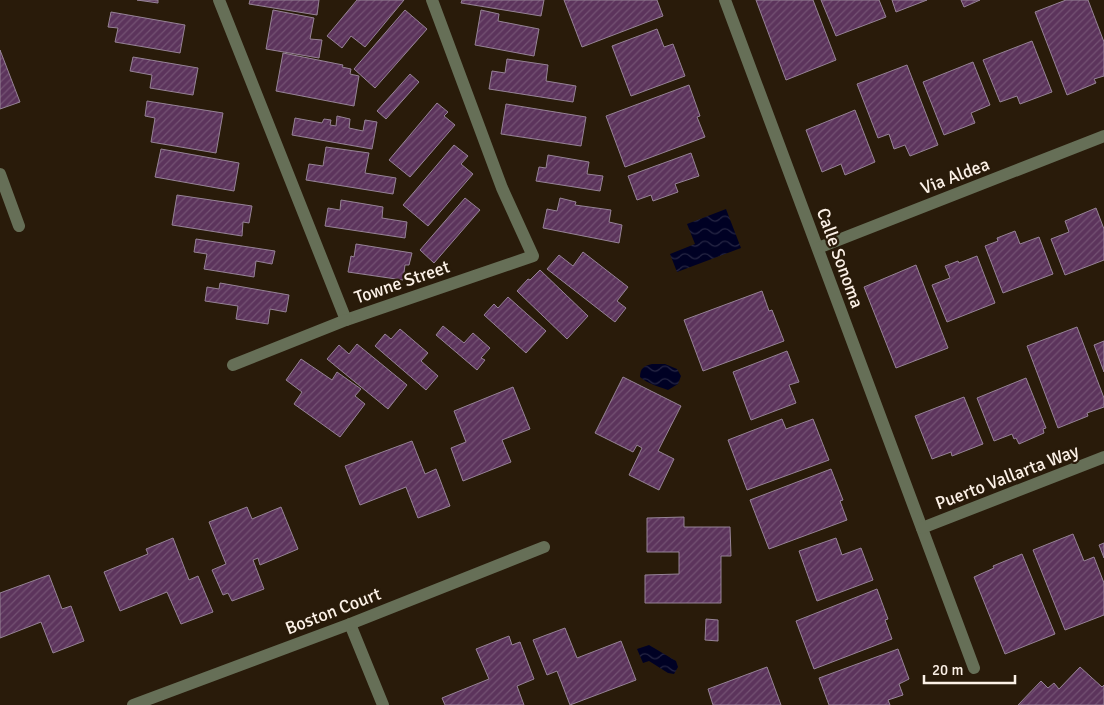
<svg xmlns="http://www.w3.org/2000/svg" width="1104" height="705" font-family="Signika,sans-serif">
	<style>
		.water { fill: url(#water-waves) }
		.building { fill: url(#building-hatch); stroke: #968396 }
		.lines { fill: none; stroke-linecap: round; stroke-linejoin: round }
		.minor { stroke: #666f57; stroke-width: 12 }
		.labels { text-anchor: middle; stroke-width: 4.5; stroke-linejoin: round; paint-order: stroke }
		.street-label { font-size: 18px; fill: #fcf1e7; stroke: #291b0a }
	</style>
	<defs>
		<pattern id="water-waves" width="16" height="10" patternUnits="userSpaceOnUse" patternTransform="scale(1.25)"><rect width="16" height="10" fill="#000124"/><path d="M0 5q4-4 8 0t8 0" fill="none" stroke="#262644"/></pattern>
		<pattern id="building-hatch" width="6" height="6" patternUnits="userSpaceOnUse" patternTransform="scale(1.25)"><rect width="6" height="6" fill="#5c345c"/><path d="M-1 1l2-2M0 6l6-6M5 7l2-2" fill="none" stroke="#745273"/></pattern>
	</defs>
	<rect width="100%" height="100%" fill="#291b0a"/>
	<g class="water">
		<polygon points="726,209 741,248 677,272 670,254 695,244 687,224"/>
		<path d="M 652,364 L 665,364 L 677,369 L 681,376 L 678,384 L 668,390 C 659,387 647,383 640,377 C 640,368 644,366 652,364 Z"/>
		<polygon points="649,645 676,661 678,667 674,674 668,673 649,661 643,663 637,649"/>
	</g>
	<g class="building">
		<polygon points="137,0 158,0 158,3"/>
		<polygon points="250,0 319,0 317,15 249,4"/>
		<polygon points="357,0 404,0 365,47 351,36 342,48 327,36"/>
		<polygon points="462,0 544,0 541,16 461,3"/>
		<polygon points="564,0 657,0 663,16 582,47"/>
		<polygon points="756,0 813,0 836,60 786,80"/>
		<polygon points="821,0 879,0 886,17 836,36"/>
		<polygon points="892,0 927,0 896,12"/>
		<polygon points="961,0 980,0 964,7"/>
		<polygon points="1066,0 1088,0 1104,42 1104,76 1094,79 1096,83 1067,95 1035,12"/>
		<polygon points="273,10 314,18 310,39 322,40 319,58 266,49"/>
		<polygon points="405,10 427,29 375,88 354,69"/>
		<polygon points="481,10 499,14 498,21 539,29 534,56 475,45"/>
		<polygon points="111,12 185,25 180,53 115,42 118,28 108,27"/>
		<polygon points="657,29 664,47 673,44 685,76 631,96 612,46"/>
		<polygon points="1032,41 1052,92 1020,104 1017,96 1000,102 983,60"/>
		<polygon points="0,50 20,102 0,109"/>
		<polygon points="283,53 343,65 342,67 351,69 350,74 359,76 354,106 276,91"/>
		<polygon points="133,57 198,68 193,95 150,88 152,75 130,71"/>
		<polygon points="507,59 548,65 546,81 576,86 573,102 489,89 492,71 505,73"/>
		<polygon points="973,62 990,105 971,113 975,123 944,135 923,82"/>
		<polygon points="907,65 938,145 910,156 905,145 894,149 889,134 878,138 857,84"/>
		<polygon points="410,74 419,82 386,119 377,111"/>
		<polygon points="689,85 700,116 697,117 705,137 625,167 606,116"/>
		<polygon points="147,101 223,113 216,153 151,142 155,118 145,116"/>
		<polygon points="437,103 448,112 444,116 455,125 410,177 389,160"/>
		<polygon points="506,104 586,117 581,146 501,134"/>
		<polygon points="855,110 875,162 845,175 841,164 822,172 806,130"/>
		<polygon points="337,116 350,119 349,128 363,131 365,120 377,122 372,149 292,135 295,118 322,123 324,119 331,120 330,125 336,126"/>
		<polygon points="454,145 468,156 461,164 473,174 428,226 403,205"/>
		<polygon points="326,147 369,153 365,173 396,178 393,194 306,180 309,164 323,166"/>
		<polygon points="161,149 239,163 234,191 155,177"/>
		<polygon points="691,153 699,176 675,184 678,192 653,201 651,195 637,200 628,176"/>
		<polygon points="548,155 589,162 587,174 603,176 600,191 536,181 539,167 546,168"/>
		<polygon points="177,195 252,206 249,223 243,222 242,236 172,225"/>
		<polygon points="465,198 480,210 434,263 420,250"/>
		<polygon points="560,198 576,202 575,205 611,210 609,222 622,225 619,243 543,228 547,209 557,211"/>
		<polygon points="341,200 383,207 382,218 407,222 405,238 325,226 328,208 340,210"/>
		<polygon points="1096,208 1104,229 1104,260 1065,275 1051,239 1069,232 1065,221"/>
		<polygon points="1015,231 1020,244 1039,237 1053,274 1003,293 985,246 998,241 997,238"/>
		<polygon points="196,239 275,251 272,264 256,261 254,277 204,269 207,254 194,252"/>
		<polygon points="356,244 412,253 409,265 405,265 403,280 348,272 351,256 354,257"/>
		<polygon points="583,252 628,287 617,301 626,308 615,322 547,269 559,255 573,266"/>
		<polygon points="977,256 995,303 947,322 932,285 950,278 945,266 958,261 959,263"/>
		<polygon points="916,265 948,348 896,368 864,287"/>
		<polygon points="540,270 588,316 567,339 517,291 528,279 530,280"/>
		<polygon points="220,283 289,295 286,312 270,309 268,324 236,319 238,306 205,301 207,287 219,289"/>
		<polygon points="762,291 769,311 772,310 784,341 703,371 684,320"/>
		<polygon points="508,297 546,331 526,353 484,315 494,304 498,308"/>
		<polygon points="443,326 464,343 473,333 490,348 481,358 485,360 477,370 436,335"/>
		<polygon points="1077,327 1104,398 1104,407 1087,413 1088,416 1058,428 1027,346"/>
		<polygon points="400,329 428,353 421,361 438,376 426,390 375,346 385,334 391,339"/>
		<polygon points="1104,341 1104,372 1094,345"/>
		<polygon points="357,344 407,385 388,409 327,359 339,345 349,354"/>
		<polygon points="787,351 799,382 789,385 796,403 751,420 733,372"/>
		<polygon points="301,359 332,380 337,372 361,389 355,396 365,404 340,437 294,404 302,392 286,380"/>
		<polygon points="623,377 681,406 658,451 674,459 659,490 629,475 642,448 637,445 633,452 595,433"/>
		<polygon points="1026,378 1046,428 1043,429 1044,433 1019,444 1016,438 1014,439 1012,434 994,441 977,398"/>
		<polygon points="513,387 530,429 502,440 511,462 463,481 451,448 466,442 454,411"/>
		<polygon points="964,397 983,444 952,456 951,452 932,459 915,416"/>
		<polygon points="782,419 786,429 813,419 829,460 747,490 728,440"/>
		<polygon points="412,441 425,474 436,469 450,506 418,518 406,487 360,505 345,466"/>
		<polygon points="831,469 843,500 840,501 847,520 769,549 750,500"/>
		<polygon points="247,507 252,519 281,507 298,549 260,565 258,558 253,560 264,589 232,601 228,593 223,595 212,570 226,564 209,522"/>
		<polygon points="684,517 684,527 730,527 731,556 721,556 721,603 645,603 645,575 679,574 679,552 647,552 647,518"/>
		<polygon points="1073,534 1084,561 1094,557 1104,583 1104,615 1065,630 1033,550"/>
		<polygon points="173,538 189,580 198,576 213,612 181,624 167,592 120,611 104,572 148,554 146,549"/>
		<polygon points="836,538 842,555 861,548 873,580 817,601 799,551"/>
		<polygon points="1104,543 1104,558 1099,545"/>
		<polygon points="1022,554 1055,634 1005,654 974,577 994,568 993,566"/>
		<polygon points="49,575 62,609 71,606 84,641 53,653 41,622 0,638 0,593"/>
		<polygon points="877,589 888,619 885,620 892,639 814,669 796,621"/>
		<polygon points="706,619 718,620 718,641 705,640"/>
		<polygon points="565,628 577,658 621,641 636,680 570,705 557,671 547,675 533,640"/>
		<polygon points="509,636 512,645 520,642 534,679 517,686 524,705 445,705 442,698 489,679 476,649"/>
		<polygon points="898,649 909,679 899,684 903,695 888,700 890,705 829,705 819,678"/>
		<polygon points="767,667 781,705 713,705 708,689"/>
		<polygon points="1080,667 1102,687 1104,685 1104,705 1018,705 1041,681 1048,688 1054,683 1059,689"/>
	</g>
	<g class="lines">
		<g class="minor">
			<polyline points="219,0 346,320 533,256 502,188 432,0"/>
			<polyline points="725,0 974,668"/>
			<polyline points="0,174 19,226"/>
			<polyline points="818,248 1104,136"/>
			<polyline points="233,365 346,320"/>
			<polyline points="922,528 1104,457"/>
			<polyline points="350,624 383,705"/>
			<polyline points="133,705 350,624 544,547"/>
		</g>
	</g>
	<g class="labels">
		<g class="street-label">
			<text transform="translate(955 176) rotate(-21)" y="6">Via Aldea</text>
			<text transform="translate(840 258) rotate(70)" y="6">Calle Sonoma</text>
			<text transform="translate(402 282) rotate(-19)" y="6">Towne Street</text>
			<text transform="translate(1007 477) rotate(-21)" y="6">Puerto Vallarta Way</text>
			<text transform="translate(333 611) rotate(-21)" y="6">Boston Court</text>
		</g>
	</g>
	<path d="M924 675v8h91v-8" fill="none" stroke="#fcf1e7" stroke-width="2.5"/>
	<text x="932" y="675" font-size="15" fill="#fcf1e7" stroke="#291b0a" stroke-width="4" paint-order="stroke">20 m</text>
</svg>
